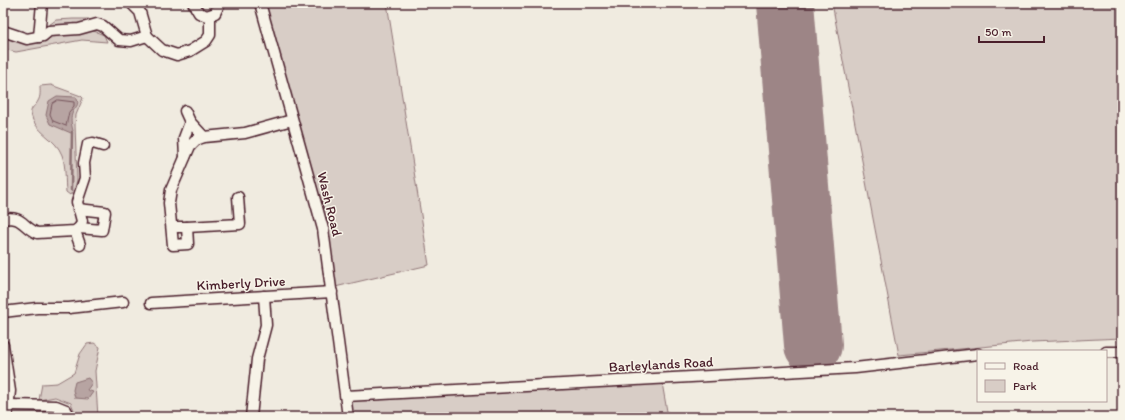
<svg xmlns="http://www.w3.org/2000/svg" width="1125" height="420" font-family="Itim,sans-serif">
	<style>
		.green { fill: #d8cdc6; stroke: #917678 }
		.water { fill: #b7a4a2; stroke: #8b6f72 }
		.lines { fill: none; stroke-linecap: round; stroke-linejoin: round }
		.shore { stroke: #76545b; stroke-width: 1 }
		.stream { stroke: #8b6f72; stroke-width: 2.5 }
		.runway { stroke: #9d8586; stroke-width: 58 }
		.minor-casing { stroke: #4a1f2b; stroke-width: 13 }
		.minor { stroke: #f7f3e8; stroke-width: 10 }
		.labels { text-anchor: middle; stroke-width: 3; stroke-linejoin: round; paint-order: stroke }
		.street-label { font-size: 14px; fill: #4a1f2b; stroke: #f7f3e8 }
	</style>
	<rect width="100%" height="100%" fill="#f0ebe0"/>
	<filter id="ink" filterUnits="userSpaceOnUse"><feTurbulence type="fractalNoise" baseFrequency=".025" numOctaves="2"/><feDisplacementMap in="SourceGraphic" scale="8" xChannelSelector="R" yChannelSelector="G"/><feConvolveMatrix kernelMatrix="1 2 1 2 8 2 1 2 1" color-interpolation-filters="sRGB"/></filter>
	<g filter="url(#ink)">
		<g class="green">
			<polygon points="275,3 387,3 429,265 335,287 262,6"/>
			<polygon points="832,3 1122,3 1122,338 1032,342 899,355"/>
			<polygon points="73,19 89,19 91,22 81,25 46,27 56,20"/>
			<polygon points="91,30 104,35 107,42 82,40 16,52 3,49 3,39"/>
			<path d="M 51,85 L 81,96 L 83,98 L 76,115 L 75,125 L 77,180 L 75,188 L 70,195 L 66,192 C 65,181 66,166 62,155 C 56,138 34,132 31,114 C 30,107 36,106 38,101 C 41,96 40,91 40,86 Z"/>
			<polygon points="94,343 100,347 95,371 98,417 77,417 71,403 55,397 39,400 42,384 57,383 74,373 80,354 87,344"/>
			<polygon points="661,377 668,417 348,417 346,396"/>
		</g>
		<g class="water">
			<path d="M 57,96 L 76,97 C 81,106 74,107 72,114 C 70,120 72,126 73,131 L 71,133 L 50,124 L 46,115 L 49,101 Z"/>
			<polygon points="88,378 92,383 87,390 93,392 88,399 75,398 73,390 75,382"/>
		</g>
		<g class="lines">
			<polygon class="shore" points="58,100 74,102 74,106 69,112 66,126 53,121 50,114 52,104"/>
			<polyline class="stream" points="71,190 72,132"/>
			<polyline class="runway" points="785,3 813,345"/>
			<defs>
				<g id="minor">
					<polyline points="193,3 199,13 207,16 215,13 220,3"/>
					<polyline points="260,3 323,229 348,417"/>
					<polyline points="3,31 27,39 43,36 49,31 79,29 97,24 103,26 119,40 131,41 147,36 140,12 131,3"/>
					<polyline points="147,36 162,50 177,55 190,51 206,41 210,35 210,16"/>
					<polyline points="39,37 42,3"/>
					<polyline points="185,111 190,122"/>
					<polyline points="185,157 184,138 190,122 204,137"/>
					<polyline points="78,209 105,212 102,230 79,228"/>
					<path d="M 3,219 C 23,215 22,227 37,233 L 75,231 L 80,227 L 82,221 L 77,202 L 85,178 L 84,163 L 88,144 L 93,143 L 103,146"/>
					<polyline points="172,227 187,227 188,244 173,245 169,203 171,190 190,146 196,140 204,137 245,133 292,120"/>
					<polyline points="187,227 240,224 238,197"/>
					<polyline points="75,231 80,245"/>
					<polyline points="151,303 332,292"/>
					<polyline points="3,312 37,308 69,308 123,302"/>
					<polyline points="3,345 10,391 7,417"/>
					<polyline points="1106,352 1122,352"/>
					<polyline points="346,396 855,368 978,354"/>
					<polyline points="10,405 56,406 66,410 70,417"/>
					<polyline points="251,417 257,359 266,325 264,296"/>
				</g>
			</defs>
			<use href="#minor" class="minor-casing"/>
			<use href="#minor" class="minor"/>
		</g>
	</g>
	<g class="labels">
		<g class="street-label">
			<text transform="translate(330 204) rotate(76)" y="5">Wash Road</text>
			<text transform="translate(241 283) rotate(-3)" y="5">Kimberly Drive</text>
			<text transform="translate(661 364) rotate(-3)" y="5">Barleylands Road</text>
		</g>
	</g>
	<rect width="1125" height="420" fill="none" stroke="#f7f3e8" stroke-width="16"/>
	<rect x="8" y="8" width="1109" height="404" fill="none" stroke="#4a1f2b" stroke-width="1.5" filter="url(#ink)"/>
	<rect x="977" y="350" width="130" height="52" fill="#f7f3e8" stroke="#b29e9c"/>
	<rect x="985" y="363" width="20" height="6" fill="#f7f3e8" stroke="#b29e9c"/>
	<text x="1013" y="370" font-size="12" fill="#4a1f2b">Road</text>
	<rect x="985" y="380" width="20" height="12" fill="#d8cdc6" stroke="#b29e9c"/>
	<text x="1013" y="390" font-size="12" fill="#4a1f2b">Park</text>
	<path d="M979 36v6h65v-6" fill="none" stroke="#4a1f2b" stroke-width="2"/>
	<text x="985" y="36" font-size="12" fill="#4a1f2b" stroke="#f7f3e8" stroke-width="3" paint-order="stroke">50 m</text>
</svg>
